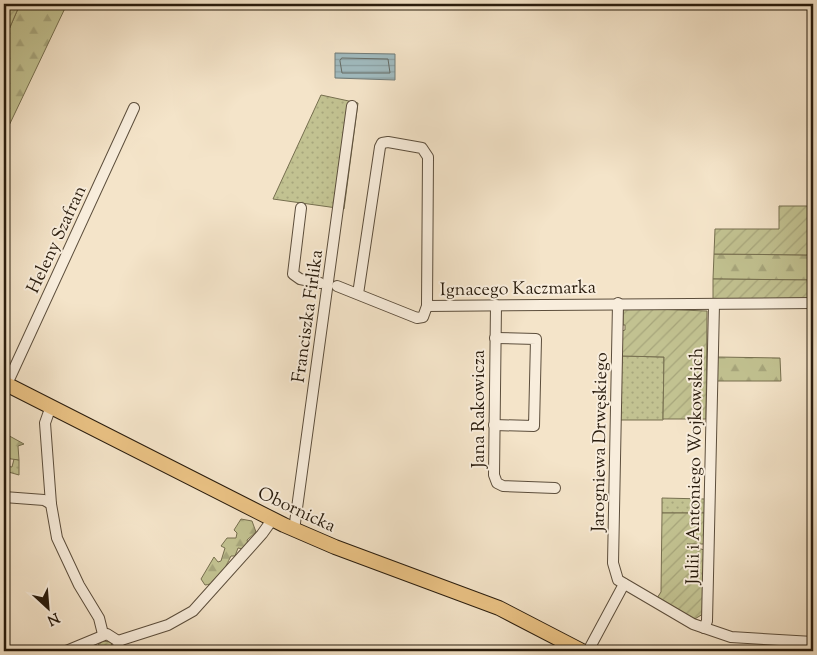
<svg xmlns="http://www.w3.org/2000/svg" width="817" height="655" font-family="'Sorts Mill Goudy',serif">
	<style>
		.grass { fill: url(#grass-dots); stroke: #766f4f }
		.forest { fill: url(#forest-firs); stroke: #766f4f }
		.garden { fill: url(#garden-furrows); stroke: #766f4f }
		.water { fill: url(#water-rules); stroke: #717c79 }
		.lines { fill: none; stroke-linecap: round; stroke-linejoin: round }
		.shore { stroke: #656c67; stroke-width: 1 }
		.minor-casing { stroke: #5c4e3c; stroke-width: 12 }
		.major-casing { stroke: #291c0d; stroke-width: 16 }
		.minor { stroke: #f8eddc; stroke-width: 10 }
		.major { stroke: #eac284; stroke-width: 14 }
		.labels { text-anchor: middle; stroke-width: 4; stroke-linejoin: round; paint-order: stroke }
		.street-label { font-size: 18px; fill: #291c0d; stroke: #f8eddc }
	</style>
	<defs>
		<pattern id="grass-dots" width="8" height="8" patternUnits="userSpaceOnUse" patternTransform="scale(1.25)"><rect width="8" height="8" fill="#c2c291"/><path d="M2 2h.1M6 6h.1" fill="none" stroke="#a7a67c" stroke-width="1.8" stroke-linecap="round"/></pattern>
		<pattern id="forest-firs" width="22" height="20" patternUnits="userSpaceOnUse" patternTransform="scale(1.25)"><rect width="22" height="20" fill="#c2c291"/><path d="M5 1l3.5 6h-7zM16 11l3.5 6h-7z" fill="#a7a67c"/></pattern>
		<pattern id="garden-furrows" width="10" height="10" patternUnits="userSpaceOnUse" patternTransform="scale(1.25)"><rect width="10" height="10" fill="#c2c291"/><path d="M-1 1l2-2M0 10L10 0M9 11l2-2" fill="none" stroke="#a7a67c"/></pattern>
		<pattern id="water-rules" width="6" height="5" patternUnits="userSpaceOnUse" patternTransform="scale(1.25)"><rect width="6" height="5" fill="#a1bcc1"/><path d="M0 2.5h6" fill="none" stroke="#8ba1a5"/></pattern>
	</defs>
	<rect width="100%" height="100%" fill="#f4e4c9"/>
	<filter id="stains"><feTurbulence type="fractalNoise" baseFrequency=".004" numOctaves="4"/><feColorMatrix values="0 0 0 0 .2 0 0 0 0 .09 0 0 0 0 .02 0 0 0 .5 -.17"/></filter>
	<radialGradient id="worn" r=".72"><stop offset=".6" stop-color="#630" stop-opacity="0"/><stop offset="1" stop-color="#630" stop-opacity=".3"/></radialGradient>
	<g class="grass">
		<polygon points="321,95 358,103 344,209 273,199"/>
		<polygon points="622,356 664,357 663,420 619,420"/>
		<polygon points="14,459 19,460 19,475 5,471 6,466 12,467"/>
		<polygon points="662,498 705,499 705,513 662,513"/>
	</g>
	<g class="forest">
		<polygon points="20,4 67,4 4,136 4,41"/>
		<polygon points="714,254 813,255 813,280 713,279"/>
		<polygon points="717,357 780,358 781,381 717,381"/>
		<polygon points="4,433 24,444 18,446 19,460 4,458"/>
		<path d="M 241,519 L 252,521 L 256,532 L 247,540 L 248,544 L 243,549 L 238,548 L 235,556 L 231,556 C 225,567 220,584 205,585 L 201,579 L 214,557 L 218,562 L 221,561 L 225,548 L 221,546 L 227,538 L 236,538 L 237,533 L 234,530 Z"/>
	</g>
	<g class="garden">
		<polygon points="4,4 20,4 4,41"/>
		<polygon points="779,206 813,206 813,255 714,254 715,229 779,229"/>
		<polygon points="713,279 813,280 813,299 713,300"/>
		<polygon points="628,308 707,311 706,419 663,419 664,357 622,356 622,331 625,330 625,325 623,325 623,310"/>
		<polygon points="662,513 705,513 704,544 687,544 704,550 703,614 693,620 657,598 661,592"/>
		<polygon points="103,641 111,642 113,651 98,651 98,645"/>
	</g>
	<polygon class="water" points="335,53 395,54 395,80 335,78"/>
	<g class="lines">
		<polygon class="shore" points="342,58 388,59 390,73 342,73 340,61"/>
		<defs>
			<g id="minor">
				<polyline points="301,208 293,274 300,279 320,283"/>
				<polyline points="337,286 417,318 423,317 427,306 428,157 422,148 388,142 382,143 380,147 358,294"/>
				<polyline points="618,303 613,563 618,580 693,624 731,637 813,642"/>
				<polyline points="496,305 494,475 497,483 503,486 555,488"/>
				<polyline points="427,306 813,303"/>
				<polyline points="7,384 134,108"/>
				<polyline points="51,406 45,423 51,504 57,538 79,585 99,618 103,634"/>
				<polyline points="494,425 534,426 536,339 495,338"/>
				<polyline points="4,497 44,500 51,504"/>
				<polyline points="294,530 352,106"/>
				<polyline points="704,628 707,621 714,304"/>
				<polyline points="118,641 168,625 193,611 262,534 272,520"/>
				<polyline points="66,651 107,634 118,641 119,651"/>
				<polyline points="588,651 624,584"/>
			</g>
			<polyline id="major" points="4,383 284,525 335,547 499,608 582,651"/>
		</defs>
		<use href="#minor" class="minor-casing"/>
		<use href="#major" class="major-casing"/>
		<use href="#minor" class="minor"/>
		<use href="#major" class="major"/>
	</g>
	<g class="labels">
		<g class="street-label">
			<text transform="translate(56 239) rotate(-65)" y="6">Heleny Szafran</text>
			<text transform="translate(518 288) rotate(-1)" y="6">Ignacego Kaczmarka</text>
			<text transform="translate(307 316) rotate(-82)" y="6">Franciszka Firlika</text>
			<text transform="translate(478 409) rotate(-90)" y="6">Jana Rakowicza</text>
			<text transform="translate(599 442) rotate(-89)" y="6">Jarogniewa Drwęskiego</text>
			<text transform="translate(694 466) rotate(-89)" y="6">Julii i Antoniego Wojkowskich</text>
			<text transform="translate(297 509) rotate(25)" y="6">Obornicka</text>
		</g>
	</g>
	<rect width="817" height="655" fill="none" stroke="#f4e4c9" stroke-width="20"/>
	<rect x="5" y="5" width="807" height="645" fill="none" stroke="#291c0d" stroke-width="2.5"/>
	<rect x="10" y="10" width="797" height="635" fill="none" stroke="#291c0d"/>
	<g transform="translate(48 608) rotate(154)" stroke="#f8eddc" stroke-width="4" paint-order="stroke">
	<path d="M0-4L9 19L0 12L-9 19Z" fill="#291c0d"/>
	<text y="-8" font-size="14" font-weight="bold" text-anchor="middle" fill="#291c0d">N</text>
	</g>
	<rect width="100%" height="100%" filter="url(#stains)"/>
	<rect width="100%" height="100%" fill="url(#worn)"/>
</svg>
